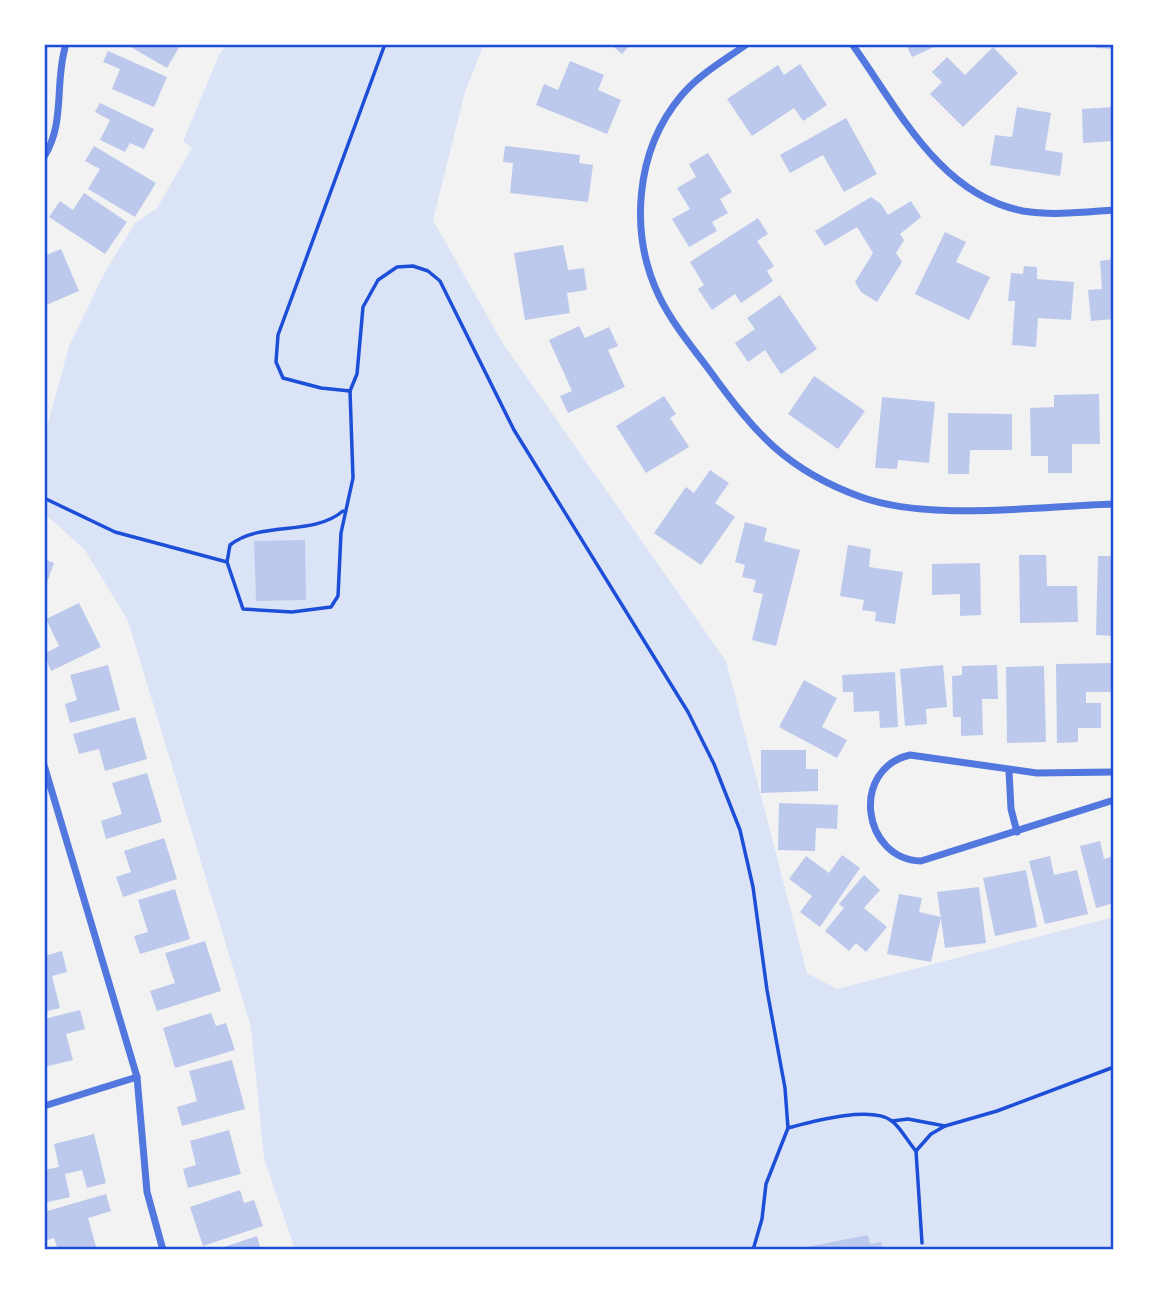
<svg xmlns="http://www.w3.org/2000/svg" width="1158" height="1294" font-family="Literata,serif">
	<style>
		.green { fill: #dbe4f7 }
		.building { fill: #bdc9ec }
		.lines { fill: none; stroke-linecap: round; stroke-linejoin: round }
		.path { stroke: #1d4ed8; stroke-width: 3.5 }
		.minor { stroke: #5277de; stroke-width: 7 }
		.neatline { fill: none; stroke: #1d4ed8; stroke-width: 2.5 }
	</style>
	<rect width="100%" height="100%" fill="#f2f2f2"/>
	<polygon class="green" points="227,44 484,44 465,92 433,220 502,342 726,661 807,973 837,989 1114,917 1114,1250 295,1250 264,1158 251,1027 128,621 85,550 44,513 44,438 69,346 105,272 135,223 157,208 192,148 183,141 219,55"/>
	<g class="building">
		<polygon points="131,44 181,44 167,68 129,46"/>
		<polygon points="610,44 631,44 622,54"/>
		<polygon points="906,44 941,44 912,57"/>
		<polygon points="1096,44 1114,44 1114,49 1096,48"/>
		<polygon points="993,47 1018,73 963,127 930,94 942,82 932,72 947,57 965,75"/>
		<polygon points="108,51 167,77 154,107 112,89 120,69 103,62"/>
		<polygon points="570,61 604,75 598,90 621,100 607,134 536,105 544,84 558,90"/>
		<polygon points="800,64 827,105 803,121 794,108 752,136 727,99 778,65 784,75"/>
		<polygon points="100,103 154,129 144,149 130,143 125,152 100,140 110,120 95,112"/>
		<polygon points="1017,107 1051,113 1045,150 1063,153 1060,176 990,165 995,135 1012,137"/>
		<polygon points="1114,107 1114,141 1083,143 1082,109"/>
		<polygon points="846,118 877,174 844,192 823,155 790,173 780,155"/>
		<polygon points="94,146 156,183 135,217 88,189 100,169 85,161"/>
		<polygon points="505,146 580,155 579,163 593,165 588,202 510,193 513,163 503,162"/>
		<polygon points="708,153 732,192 720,199 728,213 712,222 717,231 689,247 672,219 690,209 677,188 696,177 689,164"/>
		<polygon points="84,193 127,222 105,254 49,217 60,201 73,210"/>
		<polygon points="871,197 881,204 888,215 911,201 921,217 900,234 904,240 896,253 902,262 877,302 861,292 855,282 873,253 857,227 825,246 815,231"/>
		<polygon points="758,218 768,234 757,241 774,266 767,271 773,281 741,303 735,294 712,310 698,289 704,285 690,262"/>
		<polygon points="945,232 966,242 956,262 990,277 969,320 915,294"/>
		<polygon points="563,245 568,270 584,268 587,290 567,293 570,313 525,320 514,253"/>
		<polygon points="61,249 79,291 44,306 44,256"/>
		<polygon points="1114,259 1114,319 1091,321 1088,290 1102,289 1100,261"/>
		<polygon points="1024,266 1037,267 1037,279 1074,282 1071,320 1038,318 1036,347 1012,345 1015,301 1008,301 1011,273 1023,274"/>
		<polygon points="780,295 817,349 781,374 765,350 748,362 735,343 755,329 747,318"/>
		<polygon points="579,326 585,338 609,327 618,346 608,350 625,387 568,413 560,396 572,391 549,340"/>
		<polygon points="814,376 865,411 838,449 788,414"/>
		<polygon points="1099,394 1100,444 1072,444 1072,473 1048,473 1048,456 1031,456 1030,408 1054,407 1054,395"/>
		<polygon points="664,396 676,414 670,418 689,447 646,473 616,426"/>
		<polygon points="882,397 935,402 929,463 898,460 897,469 875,468"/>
		<polygon points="948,413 1012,414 1012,450 970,450 969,474 948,474"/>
		<polygon points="710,470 729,483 715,503 735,517 701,565 654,533 686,487 694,493"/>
		<polygon points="745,522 767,528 764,541 800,550 776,646 752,640 763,594 753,592 756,580 742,577 745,565 735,562"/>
		<polygon points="305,540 306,600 256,601 254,541"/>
		<polygon points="848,545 871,549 869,567 903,572 895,624 875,621 876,612 862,610 864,600 840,596"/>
		<polygon points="1019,555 1046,555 1047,586 1077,586 1078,622 1020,623"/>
		<polygon points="1098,556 1114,556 1114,636 1096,635"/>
		<polygon points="44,559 54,563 44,591"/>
		<polygon points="980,563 981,615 960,616 960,594 932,595 932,564"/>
		<polygon points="79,603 101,647 51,671 44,654 59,646 46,619"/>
		<polygon points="1114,663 1114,692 1086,692 1086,703 1101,703 1101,728 1078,728 1078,742 1057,743 1056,664"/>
		<polygon points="108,665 120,710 70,723 65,704 77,700 70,675"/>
		<polygon points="943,665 947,707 926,709 927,724 905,726 900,669"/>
		<polygon points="997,665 998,699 982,699 983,735 961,736 961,717 953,717 952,676 962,675 962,666"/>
		<polygon points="1044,666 1046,742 1007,743 1006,667"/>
		<polygon points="895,672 898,727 880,728 879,711 854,712 853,692 843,692 842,675"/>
		<polygon points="804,680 837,698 822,727 847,740 837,758 779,727"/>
		<polygon points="135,717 147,759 105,771 99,749 79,754 73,734"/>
		<polygon points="761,750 806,750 806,769 818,769 818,791 761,793"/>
		<polygon points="147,773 162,822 106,839 101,821 122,814 112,783"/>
		<polygon points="779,803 838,805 837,829 816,828 815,851 778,850"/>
		<polygon points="164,838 177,879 123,897 116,877 131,872 124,851"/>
		<polygon points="1100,841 1104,859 1114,856 1114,903 1096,908 1080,846"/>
		<polygon points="842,855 860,868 820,927 800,912 812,896 789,879 806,856 829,873"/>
		<polygon points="1050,856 1054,875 1077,870 1088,914 1045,924 1029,861"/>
		<polygon points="1026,870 1037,927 995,936 983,878"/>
		<polygon points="864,875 880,890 864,908 887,927 866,952 856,943 849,951 825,931 844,908 839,904"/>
		<polygon points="979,887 986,943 945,948 937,892"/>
		<polygon points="175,889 190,939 140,954 134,936 148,932 138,900"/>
		<polygon points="899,894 922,898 919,912 941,917 931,962 887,954"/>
		<polygon points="205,941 221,991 157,1011 150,991 175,983 165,953"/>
		<polygon points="62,951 67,972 52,976 60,1008 44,1012 44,956"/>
		<polygon points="80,1010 85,1029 66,1034 73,1060 44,1067 44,1019"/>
		<polygon points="211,1013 216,1026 226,1023 235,1050 175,1068 163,1028"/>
		<polygon points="232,1060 245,1109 182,1126 177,1107 197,1101 189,1071"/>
		<polygon points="229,1130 241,1174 188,1188 183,1169 196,1165 190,1141"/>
		<polygon points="94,1134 106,1183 87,1188 82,1170 65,1174 70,1197 44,1203 44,1170 59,1167 54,1144"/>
		<polygon points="240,1190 244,1203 254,1200 263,1226 203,1246 190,1207"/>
		<polygon points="106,1194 111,1211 88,1218 97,1250 58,1250 54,1238 44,1241 44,1212"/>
		<polygon points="868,1235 870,1244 881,1242 883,1250 791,1250"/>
		<polygon points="257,1236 261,1250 215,1250"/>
	</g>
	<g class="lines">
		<g class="path">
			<polyline points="350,391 321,388 283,378 276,362 278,335 385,44"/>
			<polyline points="44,498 115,532 227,562 243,609 292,612 331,607 338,596 341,533 353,478 350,391 357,374 363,307 378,280 397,267 413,266 428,271 440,281 514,430 688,712 714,764 740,830 753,887 767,990 785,1088 788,1128 766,1184 762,1219 753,1250"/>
			<path d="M 227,562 L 230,545 C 262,520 312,537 343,511"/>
			<polyline points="892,1121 908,1119 945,1126 997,1111 1114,1067"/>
			<path d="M 788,1128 C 811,1122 871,1105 892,1121 C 901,1128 908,1142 916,1151"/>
			<polyline points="922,1243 916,1151 931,1134 945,1126"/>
		</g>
		<g class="minor">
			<path d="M 747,44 C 725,60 698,75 681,96 C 635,151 629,233 659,296 C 672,323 692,347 710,371 C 755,433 786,470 861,497 C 931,522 1039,506 1114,504"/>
			<path d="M 852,44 C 898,108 939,195 1023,211 C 1053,216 1085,212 1114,210"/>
			<path d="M 44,157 C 66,122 54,82 66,44"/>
			<polyline points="44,765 137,1077 147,1192 163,1250"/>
			<polyline points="1009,771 1011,809 1017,832"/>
			<path d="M 1114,772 L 1037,773 L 910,755 C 850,769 862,859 921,861 L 1114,800"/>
			<polyline points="44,1106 137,1077"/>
		</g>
	</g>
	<rect width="1158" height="1294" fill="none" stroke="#ffffff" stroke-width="91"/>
	<rect x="46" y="46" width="1066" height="1202" class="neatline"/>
</svg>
